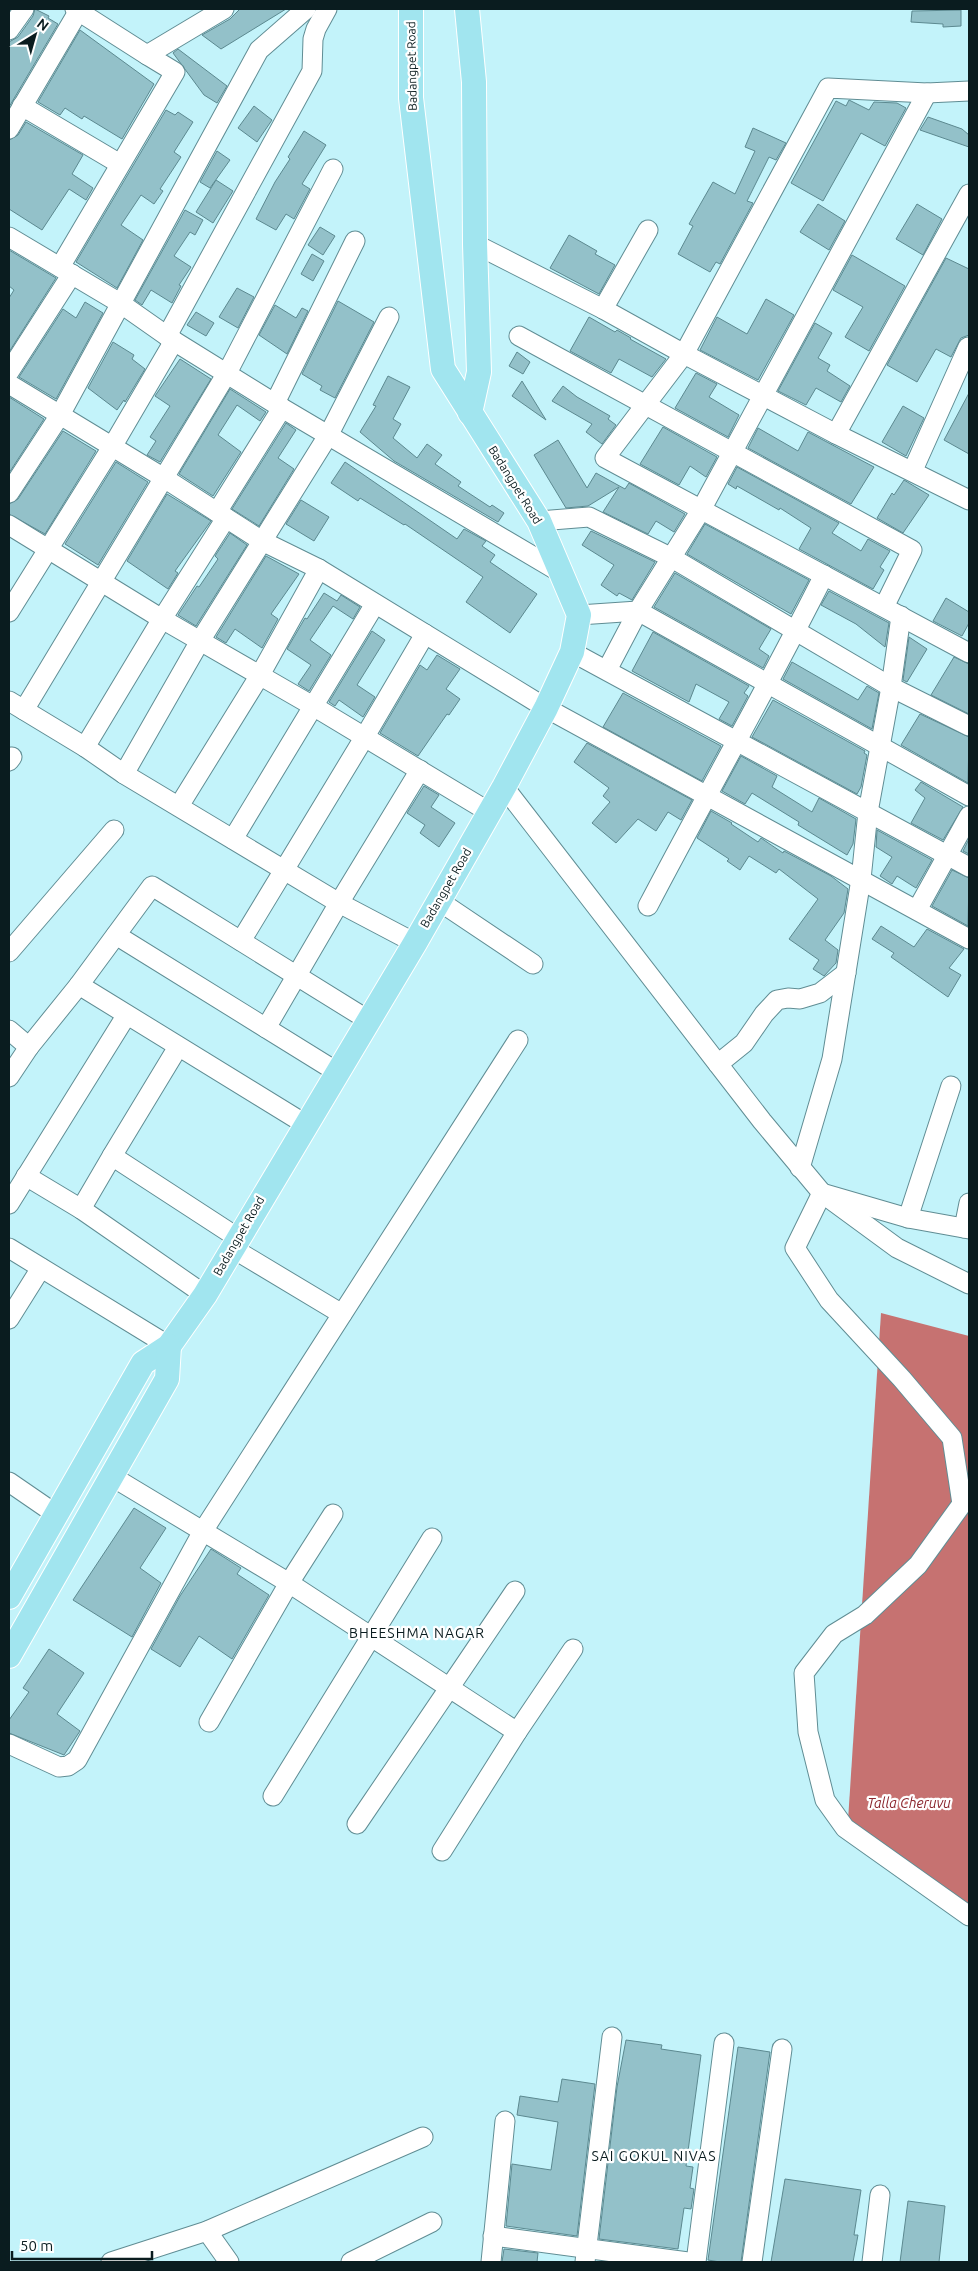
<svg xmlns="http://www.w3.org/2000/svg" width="978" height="2271" font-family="Ubuntu,sans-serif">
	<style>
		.water { fill: #c67271 }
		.building { fill: #93c1c9; stroke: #5c8990 }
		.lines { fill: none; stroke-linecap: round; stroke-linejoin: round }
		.minor-casing { stroke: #608d94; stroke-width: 21 }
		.major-casing { stroke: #fff; stroke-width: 26 }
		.minor { stroke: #fff; stroke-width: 19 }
		.major { stroke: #a1e5ef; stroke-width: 24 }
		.labels { text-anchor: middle; stroke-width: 4.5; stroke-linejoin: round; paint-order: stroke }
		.street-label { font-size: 12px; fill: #0a1c1f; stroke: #fff }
		.neighbourhood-label { font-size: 14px; letter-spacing: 1px; fill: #0a1c1f; stroke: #fff }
		.water-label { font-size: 14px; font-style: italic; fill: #8b252d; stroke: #fff }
	</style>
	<rect width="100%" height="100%" fill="#c3f3fa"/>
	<polygon class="water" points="881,1313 969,1336 969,1915 847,1836"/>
	<g class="building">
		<polygon points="35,9 49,16 48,18 58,24 9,107 9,42 18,37 33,16"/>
		<polygon points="240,9 286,9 221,49 202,35 230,19"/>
		<polygon points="961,10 961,26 943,27 943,24 911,22 912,11"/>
		<polygon points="80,30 154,84 122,139 84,116 82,119 65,108 60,115 38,102"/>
		<polygon points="178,49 227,86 217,103 204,95 173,53"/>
		<polygon points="849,100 869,110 874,102 897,103 906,108 885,146 861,133 823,201 791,183 836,101 846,106"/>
		<polygon points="254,106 272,120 257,142 238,128"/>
		<polygon points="166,110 175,115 178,112 193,122 174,152 181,157 160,189 163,191 154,204 141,195 121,225 143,240 117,288 76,262"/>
		<polygon points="928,117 962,129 969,135 969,147 920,130"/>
		<polygon points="26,122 83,155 72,174 93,188 86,200 69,189 42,230 9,209 9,140 18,135"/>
		<polygon points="753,128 786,143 776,160 769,157 747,201 753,203 720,264 716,262 710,272 678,254 693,226 689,224 713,182 735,194 755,151 745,147"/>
		<polygon points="304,131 326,145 302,184 310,189 294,219 286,214 276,230 256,219 275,182 290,159 288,157"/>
		<polygon points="217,151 230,160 210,188 200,182"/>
		<polygon points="216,180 233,191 213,223 196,212"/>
		<polygon points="818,204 845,221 829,250 800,232"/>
		<polygon points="917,204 942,219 923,255 896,239"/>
		<polygon points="185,210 203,220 195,235 190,232 174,256 191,267 179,285 181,286 172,303 151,290 142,305 135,300"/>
		<polygon points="320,227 335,236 323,255 308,245"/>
		<polygon points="569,235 597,251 595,254 615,265 599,294 550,268"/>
		<polygon points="9,250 56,278 9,352 9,298 14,290 9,286"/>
		<polygon points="312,254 324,261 313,281 301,274"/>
		<polygon points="852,255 905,286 869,351 845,337 863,307 833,290"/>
		<polygon points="946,258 969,269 969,335 961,338 951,357 936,349 917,382 887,365"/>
		<polygon points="237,288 254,297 238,328 219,317"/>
		<polygon points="766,299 794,315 758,380 700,350 717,317 747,334"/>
		<polygon points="338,301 374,322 335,398 320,390 322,386 302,374"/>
		<polygon points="85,302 103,313 56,399 19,377 63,309 76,318"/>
		<polygon points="275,305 296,318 302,308 308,311 287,354 259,335"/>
		<polygon points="196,312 214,323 206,336 187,325"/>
		<polygon points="589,317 615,332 617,330 631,338 630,339 666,359 652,377 619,359 611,373 570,351"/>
		<polygon points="815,323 832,333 818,358 830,365 827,371 850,386 841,402 816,388 806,405 778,391"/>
		<polygon points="113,342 134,355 132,359 145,369 125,402 124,400 117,410 88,388"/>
		<polygon points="517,352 530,362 523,374 509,366"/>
		<polygon points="180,359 211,379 160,462 147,455 156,441 150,437 170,406 155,396"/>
		<polygon points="696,373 717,384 709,397 739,415 728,437 675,408"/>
		<polygon points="388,376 410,387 393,419 401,424 393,438 417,458 427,444 442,455 435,464 461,482 458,486 490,507 492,505 504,513 498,522 394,461 360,432 376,406 373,405"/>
		<polygon points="522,381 546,420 512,396"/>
		<polygon points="563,386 577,397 610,416 608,419 616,425 602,444 586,432 592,424 552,401"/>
		<polygon points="230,389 266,412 260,421 237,405 218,435 241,452 213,496 179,474"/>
		<polygon points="969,393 969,454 944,440"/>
		<polygon points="9,397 44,419 9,473"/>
		<polygon points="903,406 924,418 906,456 882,442"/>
		<polygon points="286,423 296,430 278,458 294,469 259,526 232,509"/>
		<polygon points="663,427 717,457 706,477 690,466 679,485 640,464"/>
		<polygon points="758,428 798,451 808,432 874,467 851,504 748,448"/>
		<polygon points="63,431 96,451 45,534 9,514 9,504 18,499"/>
		<polygon points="558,440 587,488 596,473 625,489 629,483 685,514 674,532 656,521 648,534 603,512 619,487 588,506 566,508 534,455"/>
		<polygon points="116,462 148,482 98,565 65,544"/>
		<polygon points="345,462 457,539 464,529 486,541 482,546 495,555 490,562 537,594 510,633 466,602 483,577 405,524 404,525 360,498 358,501 331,483"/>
		<polygon points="737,467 839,523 832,533 861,551 868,539 890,551 880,567 884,570 873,589 799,549 811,528 780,508 779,510 737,486 736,489 728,484"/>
		<polygon points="904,480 929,495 903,533 877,518 892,493 894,495"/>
		<polygon points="167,494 211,521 175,571 178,573 168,589 127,561"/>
		<polygon points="301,500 329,517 314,541 286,524"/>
		<polygon points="705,524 809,580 791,614 687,554"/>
		<polygon points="591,531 655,562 632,600 619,593 617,596 601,585 614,565 582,545"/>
		<polygon points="230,533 247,545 196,626 178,615 197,586 199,587 218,559 215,556"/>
		<polygon points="266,556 299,574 271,614 278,619 262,648 235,629 226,643 216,637"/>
		<polygon points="675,573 771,629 759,649 769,656 763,668 654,607"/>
		<polygon points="829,591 889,623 885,647 856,624 821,605"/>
		<polygon points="324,593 337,601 341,595 360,607 353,619 333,606 310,640 331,655 309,691 298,684 311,665 287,649 305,618 307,619"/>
		<polygon points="946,598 969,612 969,623 962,636 933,621"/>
		<polygon points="372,631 385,640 357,685 375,697 363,717 339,700 335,706 329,702"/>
		<polygon points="653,632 749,686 744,693 748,696 732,726 719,719 729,702 696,684 689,702 632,671"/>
		<polygon points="909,637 927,649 907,682 903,680"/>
		<polygon points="437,655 460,669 446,689 460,699 449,715 447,714 418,756 380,733 420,665 427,670"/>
		<polygon points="954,657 969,664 969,714 931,695"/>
		<polygon points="792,662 858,700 867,686 879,693 872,729 783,679"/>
		<polygon points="623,693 721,746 702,781 603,727"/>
		<polygon points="773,700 865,751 864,753 867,755 861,787 857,794 752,737"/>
		<polygon points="920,714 969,737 968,783 901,745"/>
		<polygon points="587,743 692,800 681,820 668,812 656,831 638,819 616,843 592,823 610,802 603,796 609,788 574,762"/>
		<polygon points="741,756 777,776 772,787 812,812 819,798 856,819 853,844 847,855 798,825 799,822 752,793 745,804 722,791"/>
		<polygon points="921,782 963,807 943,840 911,823 925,798 915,790"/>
		<polygon points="424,786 439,795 431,807 455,823 439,847 420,833 425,825 407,813"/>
		<polygon points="711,811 732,823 731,824 758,842 761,838 783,853 784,851 831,876 848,889 844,913 825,940 838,950 836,963 824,976 813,969 819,960 789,939 818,899 779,869 776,873 749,856 740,870 727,861 729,859 697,838"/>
		<polygon points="877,830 932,860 916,888 897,876 892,884 880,876 892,857 876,847"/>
		<polygon points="969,839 969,854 963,851"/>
		<polygon points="952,870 969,878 968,926 932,906"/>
		<polygon points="881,926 914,947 927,929 964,949 949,968 961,975 948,997 891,957 894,953 872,939"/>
		<polygon points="134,1508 166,1528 140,1568 161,1583 132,1637 73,1600"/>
		<polygon points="211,1549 241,1568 237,1574 269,1595 232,1659 199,1636 180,1667 151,1649 180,1596"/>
		<polygon points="49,1649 84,1673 57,1714 80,1731 64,1755 9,1733 9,1720 29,1692 23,1688"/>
		<polygon points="626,2040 662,2045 661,2049 701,2055 686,2166 693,2167 690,2188 694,2189 691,2209 684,2208 678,2249 599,2239 617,2087"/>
		<polygon points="738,2047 770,2052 741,2262 720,2262 708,2260"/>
		<polygon points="562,2079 595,2084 577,2236 506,2226 512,2164 551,2170 558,2122 517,2115 520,2096 558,2102"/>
		<polygon points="785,2179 861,2190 854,2235 858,2235 853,2262 771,2262"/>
		<polygon points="908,2201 945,2206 939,2262 900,2262"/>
		<polygon points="504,2249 538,2253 537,2262 502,2262"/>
	</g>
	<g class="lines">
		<defs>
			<g id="minor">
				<polyline points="75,9 147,55"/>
				<polyline points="9,30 24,9"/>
				<polyline points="927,93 969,91"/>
				<polyline points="22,106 120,164"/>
				<polyline points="9,129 78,12 83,9"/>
				<polyline points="9,237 120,303 167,336"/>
				<polyline points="475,244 603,309 684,354 836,434 969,500"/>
				<polyline points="60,267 175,72 147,55 224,9"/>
				<polyline points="603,309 648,230"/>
				<polyline points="519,336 912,550 884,607"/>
				<polyline points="174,341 282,408 563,574"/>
				<polyline points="9,372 72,274"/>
				<polyline points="9,384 164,478 262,541 319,569 546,708 969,939"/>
				<polyline points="275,403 355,241"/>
				<polyline points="836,434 969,194"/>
				<polyline points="913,470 968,347"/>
				<polyline points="9,493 60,415 259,50 306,9"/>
				<polyline points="217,512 282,408"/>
				<polyline points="539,521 589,517 672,558 891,687 969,726"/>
				<polyline points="9,525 162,619 313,706 489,812"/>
				<polyline points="9,612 112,447 174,341 167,336 312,71 313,39 316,29 327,9"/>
				<polyline points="579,615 638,611 969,796"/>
				<polyline points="572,652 969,867"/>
				<polyline points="607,670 638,611 701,510 927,93 828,88 684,354 605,458 969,653"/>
				<polyline points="9,701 85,747 124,774 339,903 415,943"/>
				<polyline points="24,710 227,373 333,169"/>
				<polyline points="85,747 162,619 226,518"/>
				<polyline points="9,761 12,757"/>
				<polyline points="124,774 200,641 329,434 389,317"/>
				<polyline points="504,787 762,1121 822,1193 897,1248 969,1284"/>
				<polyline points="179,806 260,675 319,569"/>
				<polyline points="233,839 375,604"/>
				<polyline points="439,901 533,964"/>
				<path d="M 648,906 C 706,795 768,687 824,575"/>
				<polyline points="917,910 969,816"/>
				<polyline points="116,935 337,1072"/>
				<polyline points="241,941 364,738 425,634"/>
				<polyline points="9,952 114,830"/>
				<polyline points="79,985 152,886 368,1020"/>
				<polyline points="266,1028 339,903 420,770"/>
				<polyline points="9,1030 29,1047 79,985 305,1124"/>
				<polyline points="718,1064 744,1043 764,1014 777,1000 788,998 800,999 820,993 846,973"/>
				<polyline points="9,1077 29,1047"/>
				<polyline points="112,1156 178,1047"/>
				<polyline points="800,1168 832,1059 861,879 868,812 891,687 901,616"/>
				<polyline points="26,1176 81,1209 205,1295"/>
				<polyline points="9,1204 126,1016"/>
				<polyline points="81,1209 112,1156 238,1238"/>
				<polyline points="908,1218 951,1086"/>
				<polyline points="964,1228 969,1203"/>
				<polyline points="969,1229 908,1218 822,1193 795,1248 829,1300 902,1379 952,1438 962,1504 918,1565 865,1615 834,1634 804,1673 808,1732 825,1800 845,1828 969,1916"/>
				<polyline points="9,1248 169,1346"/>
				<polyline points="232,1248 342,1314"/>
				<polyline points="9,1319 41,1268"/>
				<polyline points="111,1476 289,1583 517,1732 573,1649"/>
				<polyline points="9,1482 57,1515"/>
				<polyline points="209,1722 289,1583 333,1514"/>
				<polyline points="9,1744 59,1767 68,1766 77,1760 203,1531 518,1040"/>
				<polyline points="273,1796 432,1538"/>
				<polyline points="357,1824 515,1591"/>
				<polyline points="442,1851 517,1732"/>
				<polyline points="207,2231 229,2262"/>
				<polyline points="493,2236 688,2262"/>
				<polyline points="111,2262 207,2231 423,2137"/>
				<polyline points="351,2262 432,2222"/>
				<polyline points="491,2262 505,2121"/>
				<polyline points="585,2262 612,2037"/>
				<polyline points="696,2262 724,2043"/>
				<polyline points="752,2262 782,2049"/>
				<polyline points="872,2262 880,2195"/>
			</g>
			<g id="major">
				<polyline points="467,9 474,82 475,244 479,372 470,413"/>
				<polyline points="9,1597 143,1363 169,1346 205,1295 415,943 504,787 546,708 572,652 579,615 539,521 443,369 411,98 411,9"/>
				<polyline points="9,1656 167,1379 169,1346"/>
			</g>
		</defs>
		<use href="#minor" class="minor-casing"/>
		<use href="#major" class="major-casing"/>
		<use href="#minor" class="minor"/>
		<use href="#major" class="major"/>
	</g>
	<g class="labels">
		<g class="street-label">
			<text transform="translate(412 66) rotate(-91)" y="4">Badangpet Road</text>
			<text transform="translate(515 485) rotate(58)" y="4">Badangpet Road</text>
			<text transform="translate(446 888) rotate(-60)" y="4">Badangpet Road</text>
			<text transform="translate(239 1236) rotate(-60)" y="4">Badangpet Road</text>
		</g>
		<g class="neighbourhood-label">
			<text x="417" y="1638">BHEESHMA NAGAR</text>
			<text x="654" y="2161">SAI GOKUL NIVAS</text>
		</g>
		<g class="water-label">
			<text x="909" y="1808">Talla Cheruvu</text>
		</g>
	</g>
	<rect width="978" height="2271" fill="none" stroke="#0a1c1f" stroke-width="20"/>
	<g transform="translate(35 35) rotate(37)" stroke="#ffffff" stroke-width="4" paint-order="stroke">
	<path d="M0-4L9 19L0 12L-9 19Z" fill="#0a1c1f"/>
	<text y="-8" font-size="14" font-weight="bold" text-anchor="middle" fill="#0a1c1f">N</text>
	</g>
	<path d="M12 2251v8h140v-8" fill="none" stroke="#0a1c1f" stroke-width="2.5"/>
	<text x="20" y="2251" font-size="15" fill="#0a1c1f" stroke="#ffffff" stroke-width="4" paint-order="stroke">50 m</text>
</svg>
